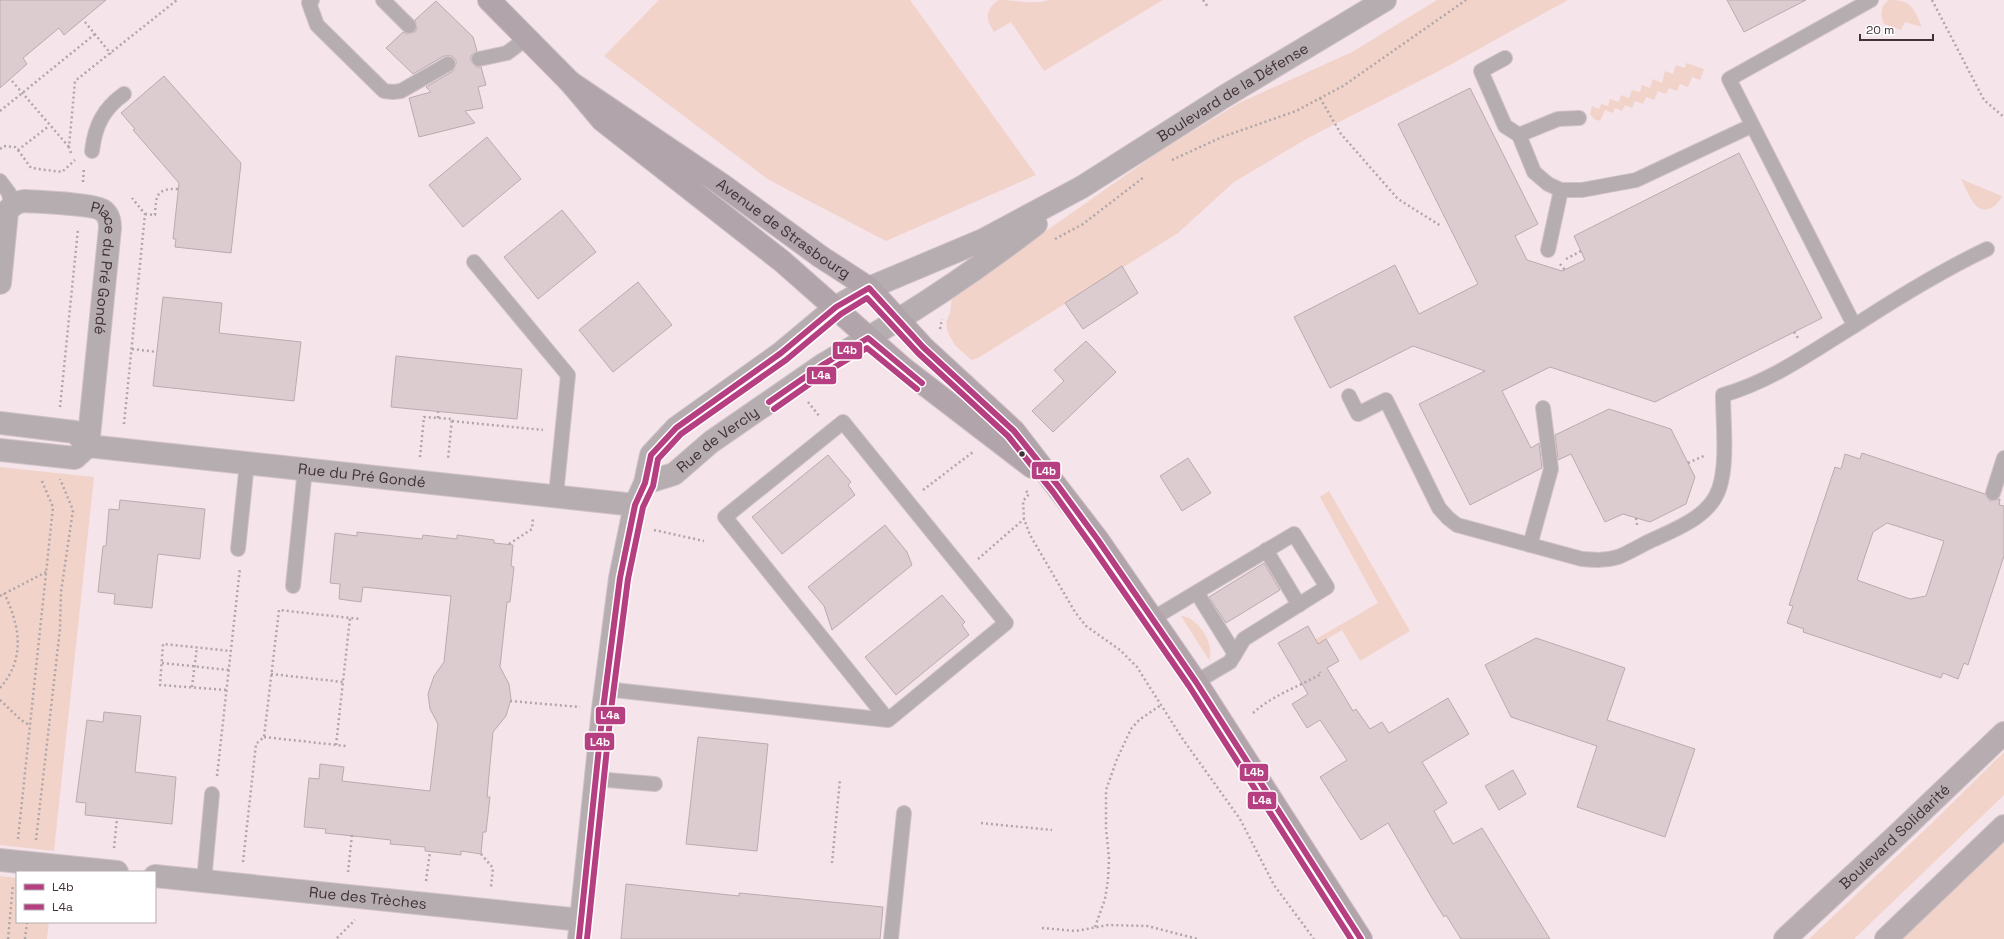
<svg xmlns="http://www.w3.org/2000/svg" width="2004" height="939" font-family="'Space Grotesk',sans-serif">
	<style>
		.green { fill: #f2d3c9 }
		.building { fill: #dccbcf; stroke: #bbabaf; fill-rule: evenodd }
		.lines { fill: none; stroke-linecap: round; stroke-linejoin: round }
		.service-casing { stroke: #d0c2c8; stroke-width: 16 }
		.minor-casing { stroke: #d0c2c8; stroke-width: 24 }
		.tertiary-casing { stroke: #d0c2c8; stroke-width: 24 }
		.secondary-casing { stroke: #d0c2c8; stroke-width: 24 }
		.primary-casing { stroke: #d0c2c8; stroke-width: 24 }
		.path { stroke: #afa6aa; stroke-width: 2.5; stroke-dasharray: 2 3; stroke-linecap: butt }
		.service { stroke: #b6adb0; stroke-width: 14 }
		.minor { stroke: #b6adb0; stroke-width: 22 }
		.tertiary { stroke: #b6adb0; stroke-width: 22 }
		.secondary { stroke: #b7adb0; stroke-width: 22 }
		.primary { stroke: #b1a4aa; stroke-width: 22 }
		.bus-1-casing { stroke: #fff; stroke-width: 9 }
		.bus-2-casing { stroke: #fff; stroke-width: 9 }
		.bus-1 { stroke: #b63f82; stroke-width: 6 }
		.bus-2 { stroke: #b63f82; stroke-width: 6 }
		.bus-dot { fill: #413138; stroke: #fff; stroke-width: 1.5 }
		.labels { text-anchor: middle; stroke-width: 3; stroke-linejoin: round; paint-order: stroke }
		.street-label { font-size: 15px; fill: #413138; stroke: #fff }
		.line-badge { stroke: #fff; stroke-width: 1.5 }
		.badge-label { font-size: 11px; text-anchor: middle; font-weight: bold; fill: #fff }
	</style>
	<rect width="100%" height="100%" fill="#f6e4eb"/>
	<g class="green">
		<polygon points="659,0 910,0 1036,175 886,241 769,180 604,56"/>
		<path d="M 999,0 C 1014,0 1036,5 1048,0 L 1163,0 L 1044,71 L 1011,22 L 994,32 C 985,19 985,9 999,0 Z"/>
		<polygon points="1437,0 1568,0 1439,71 1308,138 1234,182 1178,233 978,358 971,360 955,345 948,333 946,322 950,313 952,297 1160,151 1239,103 1352,52"/>
		<path d="M 1889,0 C 1912,0 1913,7 1922,27 L 1905,22 L 1901,30 L 1884,24 C 1880,15 1880,6 1889,0 Z"/>
		<polygon points="1686,63 1704,69 1700,80 1692,77 1688,87 1680,84 1677,91 1669,88 1666,94 1658,91 1654,100 1646,97 1643,104 1635,101 1632,108 1625,105 1622,111 1615,108 1613,113 1605,110 1600,121 1594,119 1590,114 1592,106 1599,109 1601,104 1608,106 1610,99 1619,102 1621,95 1629,98 1632,90 1640,92 1642,85 1650,88 1653,79 1662,83 1665,71 1673,74 1676,65 1685,68"/>
		<path d="M 1961,179 L 2002,196 C 1997,208 1982,216 1973,202 C 1968,195 1965,187 1961,179 Z"/>
		<polygon points="0,467 94,477 54,851 0,845"/>
		<polygon points="1329,491 1410,631 1360,661 1342,630 1318,644 1316,639 1378,603 1320,497"/>
		<path d="M 1181,616 C 1197,616 1216,645 1209,660 Z"/>
		<polygon points="2004,752 2004,795 1854,939 1809,939 1930,825"/>
		<polygon points="2004,826 2004,939 1886,939"/>
		<polygon points="0,876 17,878 17,922 49,922 47,939 0,939"/>
	</g>
	<g class="building">
		<polygon points="0,0 106,0 64,35 59,28 23,58 27,64 0,88"/>
		<polygon points="1727,0 1806,0 1744,32"/>
		<polygon points="436,1 473,37 477,51 471,56 471,61 476,67 481,67 486,85 478,87 483,108 465,111 475,123 419,137 409,98 431,92 426,87 453,71 456,64 456,60 452,56 444,56 413,74 386,48 403,32 407,34 415,32 417,28 415,20"/>
		<polygon points="164,76 241,163 231,253 175,247 176,239 173,239 179,183 133,130 135,129 121,113"/>
		<polygon points="1470,88 1538,224 1515,236 1527,260 1562,271 1585,260 1574,236 1739,153 1822,318 1655,402 1550,367 1502,391 1531,448 1539,443 1542,468 1470,505 1419,404 1485,371 1413,346 1330,388 1294,317 1395,265 1419,314 1478,284 1398,124"/>
		<polygon points="487,137 521,179 463,227 429,185"/>
		<polygon points="562,210 596,252 538,299 504,257"/>
		<polygon points="1122,266 1138,293 1083,329 1065,303"/>
		<polygon points="638,282 672,325 613,372 579,330"/>
		<polygon points="163,297 222,303 219,333 301,342 294,401 153,386"/>
		<polygon points="1086,341 1116,372 1053,432 1032,411 1064,381 1054,370"/>
		<polygon points="396,356 522,369 517,419 391,407"/>
		<polygon points="1609,409 1671,429 1695,477 1686,504 1650,522 1623,514 1605,522 1571,454 1558,460 1555,435"/>
		<path d="M 1862,453 L 1985,494 L 1990,501 L 2000,499 L 1999,505 L 2004,506 L 2004,556 L 1968,665 L 1964,663 L 1958,679 L 1943,673 L 1941,678 L 1803,632 L 1804,629 L 1787,623 L 1793,606 L 1789,605 L 1835,467 L 1841,469 L 1845,454 L 1860,459 ZM 1887,523 L 1944,541 L 1926,596 L 1910,599 L 1857,580 L 1873,532 Z"/>
		<polygon points="828,455 851,482 848,485 855,495 782,554 752,517"/>
		<polygon points="1188,458 1211,493 1182,511 1160,476"/>
		<polygon points="120,500 205,509 200,559 158,554 152,608 114,604 115,594 98,592 103,546 106,546 109,509 119,510"/>
		<polygon points="885,525 907,552 912,565 832,630 824,606 808,587"/>
		<polygon points="357,532 422,539 423,535 457,539 457,535 494,540 494,543 513,545 511,566 514,567 510,602 507,602 500,667 509,684 511,699 506,716 493,732 487,797 490,797 486,832 483,832 481,854 461,851 461,855 425,851 425,847 390,844 391,840 325,833 326,829 304,827 309,778 319,779 320,764 344,767 342,781 430,791 438,724 430,709 428,694 434,676 444,662 451,596 363,587 361,602 339,599 340,584 330,583 335,533 357,536"/>
		<polygon points="1264,563 1280,590 1226,623 1209,597"/>
		<polygon points="942,595 965,622 962,625 969,635 896,695 865,657"/>
		<polygon points="1308,626 1318,644 1326,639 1339,661 1327,668 1353,711 1356,709 1370,729 1382,722 1389,733 1448,698 1469,734 1422,762 1447,803 1434,811 1453,844 1482,828 1550,939 1461,939 1446,915 1444,917 1432,898 1388,823 1361,840 1320,777 1347,760 1320,720 1307,728 1292,704 1308,694 1278,643"/>
		<polygon points="1536,638 1625,668 1607,720 1695,749 1665,837 1577,807 1597,746 1511,717 1485,665"/>
		<polygon points="104,712 141,716 135,772 176,777 172,824 85,815 86,803 76,802 87,720 103,722"/>
		<polygon points="698,737 768,744 757,851 686,844"/>
		<polygon points="1513,770 1526,794 1499,810 1485,786"/>
		<polygon points="626,884 739,896 739,893 883,907 880,939 621,939"/>
	</g>
	<g class="lines">
		<defs>
			<g id="service">
				<polyline points="312,0 309,3 317,25 384,91 393,92 401,91 448,64"/>
				<polyline points="383,0 409,26"/>
				<polyline points="1505,58 1481,71 1505,126 1519,135 1534,172 1548,184 1561,190 1582,190 1636,180 1751,126"/>
				<polyline points="479,59 507,53 527,38"/>
				<polyline points="1519,135 1558,119 1579,118"/>
				<path d="M 92,151 C 95,126 103,109 124,94"/>
				<polyline points="0,181 9,193 11,205"/>
				<polyline points="1548,250 1561,190"/>
				<polyline points="474,262 568,375 556,495"/>
				<polyline points="1854,325 1729,79 1871,0"/>
				<path d="M 1349,396 L 1358,414 L 1386,400 L 1439,508 L 1448,518 L 1457,525 L 1582,559 C 1594,560 1605,561 1618,557 C 1628,553 1638,547 1648,542 C 1673,530 1709,518 1719,489 C 1728,463 1723,423 1723,395 C 1772,381 1811,352 1854,326 C 1897,298 1941,271 1987,249"/>
				<polyline points="1993,493 2004,458"/>
				<polyline points="1530,545 1551,469 1543,408"/>
				<polyline points="238,549 247,463"/>
				<polyline points="1266,550 1299,605"/>
				<polyline points="293,586 305,469"/>
				<polyline points="1197,593 1235,654"/>
				<polyline points="1152,619 1294,534 1327,587 1244,639 1230,662 1196,682"/>
				<polyline points="605,689 888,720 1006,623 843,422 725,517 888,720"/>
				<polyline points="596,779 655,784"/>
				<polyline points="204,881 212,794"/>
				<polyline points="891,939 904,813"/>
			</g>
			<g id="minor">
				<path id="s1" d="M 0,283 L 7,212 C 12,205 16,202 25,201 C 39,202 93,204 102,210 C 109,214 110,221 110,228 L 88,446"/>
				<path id="s2" d="M 0,423 L 75,432 L 88,446 L 635,505"/>
				<polyline points="0,450 75,458 88,446"/>
				<path id="s3" d="M 645,483 L 674,474 L 711,442 L 824,364 L 868,338"/>
				<polyline points="0,860 117,872"/>
				<path id="s4" d="M 155,876 L 581,920"/>
				<polyline points="579,939 603,709 620,578 635,505 645,483 651,455 676,428 781,353 836,307"/>
			</g>
			<g id="tertiary">
				<path id="s5" d="M 836,307 L 869,288 L 983,240 L 1082,187 L 1225,96 L 1385,0"/>
				<path d="M 868,338 C 927,303 982,266 1036,224"/>
			</g>
			<g id="secondary">
				<path id="s6" d="M 1785,939 L 1898,834 L 2004,733"/>
				<polyline points="1886,939 2004,826"/>
			</g>
			<g id="primary">
				<polyline points="489,0 570,82 602,120 783,262 903,368 1032,467"/>
				<path id="s7" d="M 570,82 L 721,184 L 821,257 L 869,288 L 923,347 L 1014,431 L 1098,540 L 1196,682 L 1361,939"/>
			</g>
		</defs>
		<use href="#service" class="service-casing"/>
		<use href="#minor" class="minor-casing"/>
		<use href="#tertiary" class="tertiary-casing"/>
		<use href="#secondary" class="secondary-casing"/>
		<use href="#primary" class="primary-casing"/>
		<g class="path">
			<polyline points="1203,0 1208,7"/>
			<polyline points="1932,0 1984,100 2004,117"/>
			<polyline points="85,22 111,54"/>
			<polyline points="12,81 69,147"/>
			<polyline points="1320,98 1341,134 1398,199 1441,226"/>
			<polyline points="0,111 95,34"/>
			<polyline points="0,149 4,146 15,147 18,150 49,126"/>
			<polyline points="18,150 31,168 62,172 75,160"/>
			<polyline points="71,153 69,147 75,81 177,0"/>
			<polyline points="1172,160 1222,137 1296,111 1343,86 1466,0"/>
			<polyline points="83,182 84,167"/>
			<path d="M 145,214 L 155,215 C 156,196 156,188 178,189"/>
			<polyline points="1055,239 1083,224 1144,177"/>
			<polyline points="1566,259 1581,251"/>
			<polyline points="1560,264 1565,270"/>
			<polyline points="940,329 942,319"/>
			<polyline points="1794,332 1798,338"/>
			<polyline points="132,349 157,352"/>
			<polyline points="808,402 820,417"/>
			<polyline points="60,407 78,229"/>
			<polyline points="438,418 438,412"/>
			<polyline points="452,421 543,430"/>
			<polyline points="124,424 145,214 132,198"/>
			<polyline points="420,457 424,417 452,419 448,459"/>
			<polyline points="1688,463 1706,455"/>
			<polyline points="923,490 973,452"/>
			<polyline points="1026,491 1029,494 1023,501 1024,519 1030,535 1075,612 1086,626 1120,650 1137,667 1182,738 1240,819 1274,885 1314,939"/>
			<polyline points="1636,518 1637,525"/>
			<polyline points="654,530 704,541"/>
			<polyline points="509,544 532,529 533,518"/>
			<polyline points="978,559 1024,519"/>
			<polyline points="0,596 46,572"/>
			<polyline points="162,663 229,670"/>
			<polyline points="271,674 343,682"/>
			<polyline points="192,687 197,647"/>
			<path d="M 0,688 C 26,658 20,626 4,593"/>
			<polyline points="226,690 160,685 163,644 231,651"/>
			<polyline points="0,700 21,720 29,725"/>
			<polyline points="510,701 580,707"/>
			<path d="M 1253,713 C 1273,695 1298,687 1321,674 L 1320,672"/>
			<polyline points="264,737 346,746"/>
			<polyline points="336,745 350,618"/>
			<polyline points="217,776 240,568"/>
			<polyline points="981,823 1052,830"/>
			<polyline points="18,839 53,507 41,479"/>
			<polyline points="36,840 60,629 61,592 73,510 60,479"/>
			<polyline points="114,848 117,818"/>
			<polyline points="481,854 493,868 491,887"/>
			<polyline points="243,862 256,744 264,737 279,610 360,619"/>
			<polyline points="832,863 840,779"/>
			<polyline points="348,872 352,835"/>
			<polyline points="426,881 430,852"/>
			<polyline points="1095,927 1105,899 1108,880 1109,858 1106,828 1106,790 1117,759 1131,729 1139,720 1161,705"/>
			<polyline points="1042,928 1076,931 1108,925 1147,926 1198,939"/>
			<polyline points="337,938 355,920"/>
			<polyline points="8,939 13,884"/>
			<polyline points="25,939 27,922"/>
		</g>
		<use href="#service" class="service"/>
		<use href="#minor" class="minor"/>
		<use href="#tertiary" class="tertiary"/>
		<use href="#secondary" class="secondary"/>
		<use href="#primary" class="primary"/>
		<defs>
			<g id="bus-1">
				<polyline points="769,402 824,364 868,338 922,383"/>
				<polyline points="579,939 603,709 620,578 635,505 645,483 651,455 676,428 781,353 836,307 869,288 923,347 1014,431 1059,487 1098,540 1196,682 1361,939"/>
			</g>
			<g id="bus-2">
				<polyline points="774,409 828,371 867,348 917,389"/>
				<polyline points="587,939 611,710 628,579 643,507 653,486 658,459 681,434 786,360 841,314 867,298 918,353 1008,436 1053,492 1091,545 1189,686 1351,939"/>
			</g>
		</defs>
		<use href="#bus-1" class="bus-1-casing"/>
		<use href="#bus-2" class="bus-2-casing"/>
		<use href="#bus-1" class="bus-1"/>
		<use href="#bus-2" class="bus-2"/>
	</g>
	<circle class="bus-dot" cx="1022" cy="454" r="3.5"/>
	<g class="labels">
		<g class="street-label">
			<text dy="5" stroke="none"><textPath href="#s5" startOffset="452">Boulevard de la Défense</textPath></text>
			<text dy="5" stroke="none"><textPath href="#s7" startOffset="259">Avenue de Strasbourg</textPath></text>
			<text dy="5" stroke="none"><textPath href="#s1" startOffset="229">Place du Pré Gondé</textPath></text>
			<text dy="5" stroke="none"><textPath href="#s3" startOffset="86">Rue de Vercly</textPath></text>
			<text dy="5" stroke="none"><textPath href="#s2" startOffset="370">Rue du Pré Gondé</textPath></text>
			<text dy="5" stroke="none"><textPath href="#s6" startOffset="150">Boulevard Solidarité</textPath></text>
			<text dy="5" stroke="none"><textPath href="#s4" startOffset="214">Rue des Trèches</textPath></text>
		</g>
	</g>
	<g class="line-badge">
		<rect x="832" y="341" width="31" height="19" rx="4" fill="#b63f82"/>
		<rect x="806" y="366" width="31" height="19" rx="4" fill="#b63f82"/>
		<rect x="1031" y="461" width="30" height="19" rx="4" fill="#b63f82"/>
		<rect x="595" y="706" width="31" height="19" rx="4" fill="#b63f82"/>
		<rect x="584" y="732" width="31" height="19" rx="4" fill="#b63f82"/>
		<rect x="1239" y="763" width="30" height="19" rx="4" fill="#b63f82"/>
		<rect x="1247" y="791" width="30" height="19" rx="4" fill="#b63f82"/>
	</g>
	<g class="badge-label">
		<text x="847" y="354">L4b</text>
		<text x="821" y="379">L4a</text>
		<text x="1046" y="475">L4b</text>
		<text x="610" y="719">L4a</text>
		<text x="600" y="746">L4b</text>
		<text x="1254" y="776">L4b</text>
		<text x="1262" y="804">L4a</text>
	</g>
	<rect x="16" y="871" width="140" height="52" fill="#ffffff" stroke="#b3adaf"/>
	<rect x="24" y="884" width="20" height="6" fill="#b63f82" stroke="#b3adaf"/>
	<text x="52" y="891" font-size="12" fill="#413138">L4b</text>
	<rect x="24" y="904" width="20" height="6" fill="#b63f82" stroke="#b3adaf"/>
	<text x="52" y="911" font-size="12" fill="#413138">L4a</text>
	<path d="M1860 34v6h73v-6" fill="none" stroke="#413138" stroke-width="2"/>
	<text x="1866" y="34" font-size="12" fill="#413138" stroke="#ffffff" stroke-width="3" paint-order="stroke">20 m</text>
</svg>
